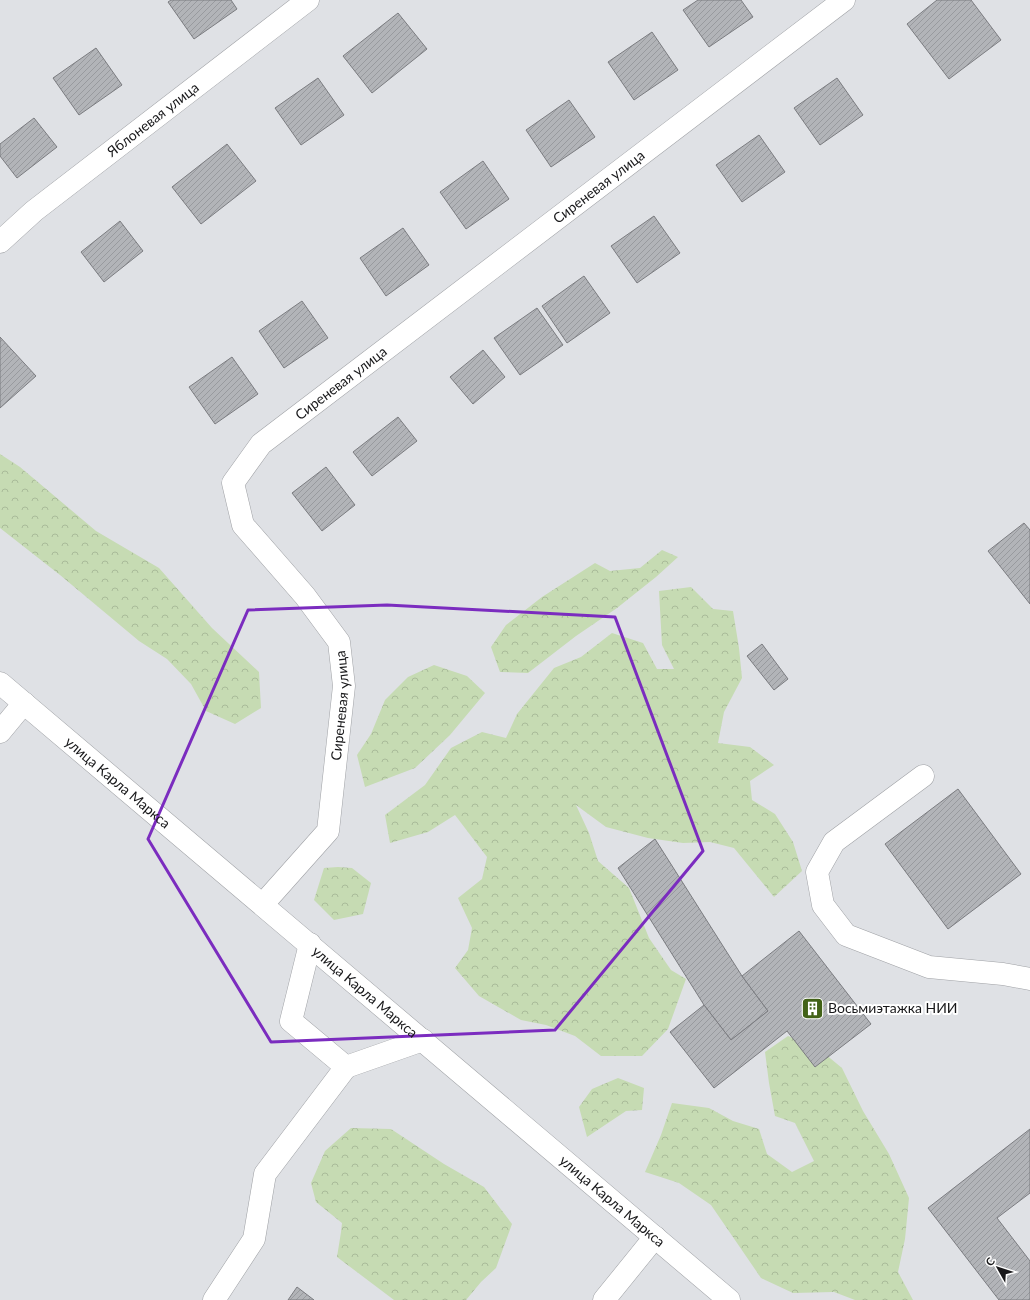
<svg xmlns="http://www.w3.org/2000/svg" width="1030" height="1300" font-family="Lato,sans-serif">
	<style>
		.forest { fill: url(#forest-crowns) }
		.building { fill: url(#building-hatch); stroke: #7b7c80 }
		.lines { fill: none; stroke-linecap: round; stroke-linejoin: round }
		.minor-casing { stroke: #9fa1a5; stroke-width: 23 }
		.minor { stroke: #fff; stroke-width: 22 }
		.marked { fill: none; stroke: #7b2cbf; stroke-width: 3; stroke-linejoin: round }
		.labels { text-anchor: middle; stroke-width: 4; stroke-linejoin: round; paint-order: stroke }
		.street-label { font-size: 14px; fill: #18181a; stroke: #fff }
		.poi-label { font-size: 14px; fill: #18181a; stroke: #fff; text-anchor: start }
	</style>
	<defs>
		<pattern id="forest-crowns" width="20" height="18" patternUnits="userSpaceOnUse"><rect width="20" height="18" fill="#c6dbb3"/><path d="M2 6a3 3 0 1 1 6 0M12 15a3 3 0 1 1 6 0" fill="none" stroke="#a9bb99"/></pattern>
		<pattern id="building-hatch" width="6" height="6" patternUnits="userSpaceOnUse"><rect width="6" height="6" fill="#b2b4b8"/><path d="M-1 1l2-2M0 6l6-6M5 7l2-2" fill="none" stroke="#989a9e"/></pattern>
	</defs>
	<rect width="100%" height="100%" fill="#dfe1e5"/>
	<g class="forest">
		<polygon points="0,454 20,467 96,531 159,568 212,628 259,672 261,708 235,724 206,711 191,684 167,659 139,641 60,575 0,528"/>
		<polygon points="662,550 678,557 656,577 617,608 576,636 528,673 500,672 491,647 506,625 542,597 595,563 610,571 640,568"/>
		<polygon points="691,587 713,609 733,611 739,648 742,678 724,712 718,743 750,747 774,765 750,781 752,800 775,814 793,842 802,871 774,897 734,848 710,842 683,843 648,838 606,827 576,805 589,833 598,861 629,888 649,938 671,970 686,979 668,1029 642,1056 601,1056 575,1036 546,1025 521,1020 479,996 455,968 468,950 472,928 458,898 482,879 487,857 455,815 428,832 390,843 385,815 425,785 451,748 482,732 506,738 517,714 554,668 581,657 612,633 643,643 657,669 674,669 662,645 659,591"/>
		<polygon points="434,665 467,676 485,693 450,735 415,768 365,787 357,755 371,734 385,700 408,677"/>
		<polygon points="338,867 352,868 371,883 363,914 334,920 314,900 324,868"/>
		<polygon points="788,1036 819,1049 842,1068 863,1111 889,1154 909,1198 905,1239 898,1272 913,1300 855,1300 834,1292 793,1293 761,1278 711,1205 679,1183 645,1172 661,1135 672,1103 709,1108 733,1121 759,1129 767,1154 792,1172 814,1161 795,1123 775,1116 769,1083 765,1052"/>
		<polygon points="618,1078 644,1088 642,1110 626,1111 587,1137 579,1107 592,1089"/>
		<polygon points="351,1128 391,1129 444,1164 484,1187 512,1224 496,1268 481,1282 466,1300 394,1300 337,1257 341,1232 342,1223 316,1202 311,1183 325,1151"/>
	</g>
	<g class="building">
		<polygon points="171,0 231,0 237,9 194,39 168,2"/>
		<polygon points="698,0 741,0 753,17 709,47 683,10"/>
		<polygon points="937,0 971,0 1001,40 949,79 907,24"/>
		<polygon points="398,13 427,49 372,93 343,56"/>
		<polygon points="652,32 678,70 634,100 608,62"/>
		<polygon points="96,48 122,85 79,115 53,78"/>
		<polygon points="318,78 344,115 301,145 275,108"/>
		<polygon points="837,78 863,115 820,145 794,108"/>
		<polygon points="569,100 595,137 551,167 526,130"/>
		<polygon points="34,118 57,147 17,178 0,156 0,144"/>
		<polygon points="759,135 785,172 742,202 716,165"/>
		<polygon points="227,144 256,181 201,224 172,187"/>
		<polygon points="483,161 509,199 466,229 440,192"/>
		<polygon points="654,216 680,253 637,283 611,246"/>
		<polygon points="120,221 143,251 104,282 81,252"/>
		<polygon points="403,228 429,265 386,296 360,258"/>
		<polygon points="584,276 610,313 567,343 542,306"/>
		<polygon points="302,301 328,338 284,368 259,331"/>
		<polygon points="537,308 563,345 520,375 494,338"/>
		<polygon points="0,337 36,376 0,408"/>
		<polygon points="483,350 505,377 473,404 450,377"/>
		<polygon points="232,357 258,394 215,424 189,387"/>
		<polygon points="398,417 417,441 372,476 353,452"/>
		<polygon points="326,467 355,505 322,531 292,493"/>
		<polygon points="1024,523 1030,530 1030,604 988,551"/>
		<polygon points="762,644 788,679 774,690 747,656"/>
		<polygon points="958,789 1021,874 948,929 885,844"/>
		<polygon points="655,839 742,976 768,1011 731,1040 704,1005 618,868"/>
		<polygon points="799,931 871,1024 815,1067 787,1031 714,1088 670,1032 704,1005 731,1040 768,1011 742,976"/>
		<polygon points="1030,1129 1030,1193 997,1218 1030,1261 1030,1300 999,1300 928,1208"/>
		<polygon points="297,1287 314,1300 288,1300"/>
	</g>
	<g class="lines">
		<defs>
			<g id="minor">
				<path id="s1" d="M 0,242 L 34,211 L 308,0"/>
				<path id="s2" d="M 0,683 L 729,1300"/>
				<polyline points="0,732 24,703"/>
				<polyline points="923,776 834,842 817,872 823,905 846,935 929,967 1003,974 1030,979"/>
				<path id="s3" d="M 263,904 L 328,831 L 344,686 L 339,642 L 305,596 L 243,525 L 233,483 L 261,444 L 844,0"/>
				<polyline points="310,944 291,1021 346,1067 423,1040"/>
				<polyline points="214,1300 254,1239 265,1174 346,1067"/>
				<polyline points="604,1300 655,1237"/>
			</g>
		</defs>
		<use href="#minor" class="minor-casing"/>
		<use href="#minor" class="minor"/>
	</g>
	<path class="marked" d="M 387,605 L 615,617 L 703,851 L 555,1030 L 271,1042 L 148,839 L 248,610 Z"/>
	<defs>
		<symbol id="building-square" viewBox="-11 -11 22 22"><rect x="-9" y="-9" width="18" height="18" rx="4" fill="#426217" stroke="#fff"/><path d="M-4-6H4V6H1V3H-1V6H-4ZM-2.5-4.3h1.7v1.8h-1.7ZM.8-4.3h1.7v1.8H.8ZM-2.5-1h1.7V.8h-1.7ZM.8-1h1.7V.8H.8Z" fill="#fff"/></symbol>
	</defs>
	<g fill-rule="evenodd">
		<use href="#building-square" x="800" y="996" width="25" height="25"/>
	</g>
	<g class="labels">
		<g class="street-label">
			<text dy="5" stroke="none"><textPath href="#s1" startOffset="196">Яблоневая улица</textPath></text>
			<text dy="5" stroke="none"><textPath href="#s3" startOffset="955">Сиреневая улица</textPath></text>
			<text dy="5" stroke="none"><textPath href="#s3" startOffset="631">Сиреневая улица</textPath></text>
			<text dy="5" stroke="none"><textPath href="#s3" startOffset="224">Сиреневая улица</textPath></text>
			<text dy="5" stroke="none"><textPath href="#s2" startOffset="154">улица Карла Маркса</textPath></text>
			<text dy="5" stroke="none"><textPath href="#s2" startOffset="478">улица Карла Маркса</textPath></text>
			<text dy="5" stroke="none"><textPath href="#s2" startOffset="802">улица Карла Маркса</textPath></text>
		</g>
		<g class="poi-label">
			<text x="828" y="1013">Восьмиэтажка НИИ</text>
		</g>
	</g>
	<g transform="translate(998 1268) rotate(309)" stroke="#ffffff" stroke-width="3" paint-order="stroke">
	<path d="M0-3L7 15L0 10L-7 15Z" fill="#18181a"/>
	<text y="-6" font-size="11" font-weight="bold" text-anchor="middle" fill="#18181a">С</text>
	</g>
</svg>
